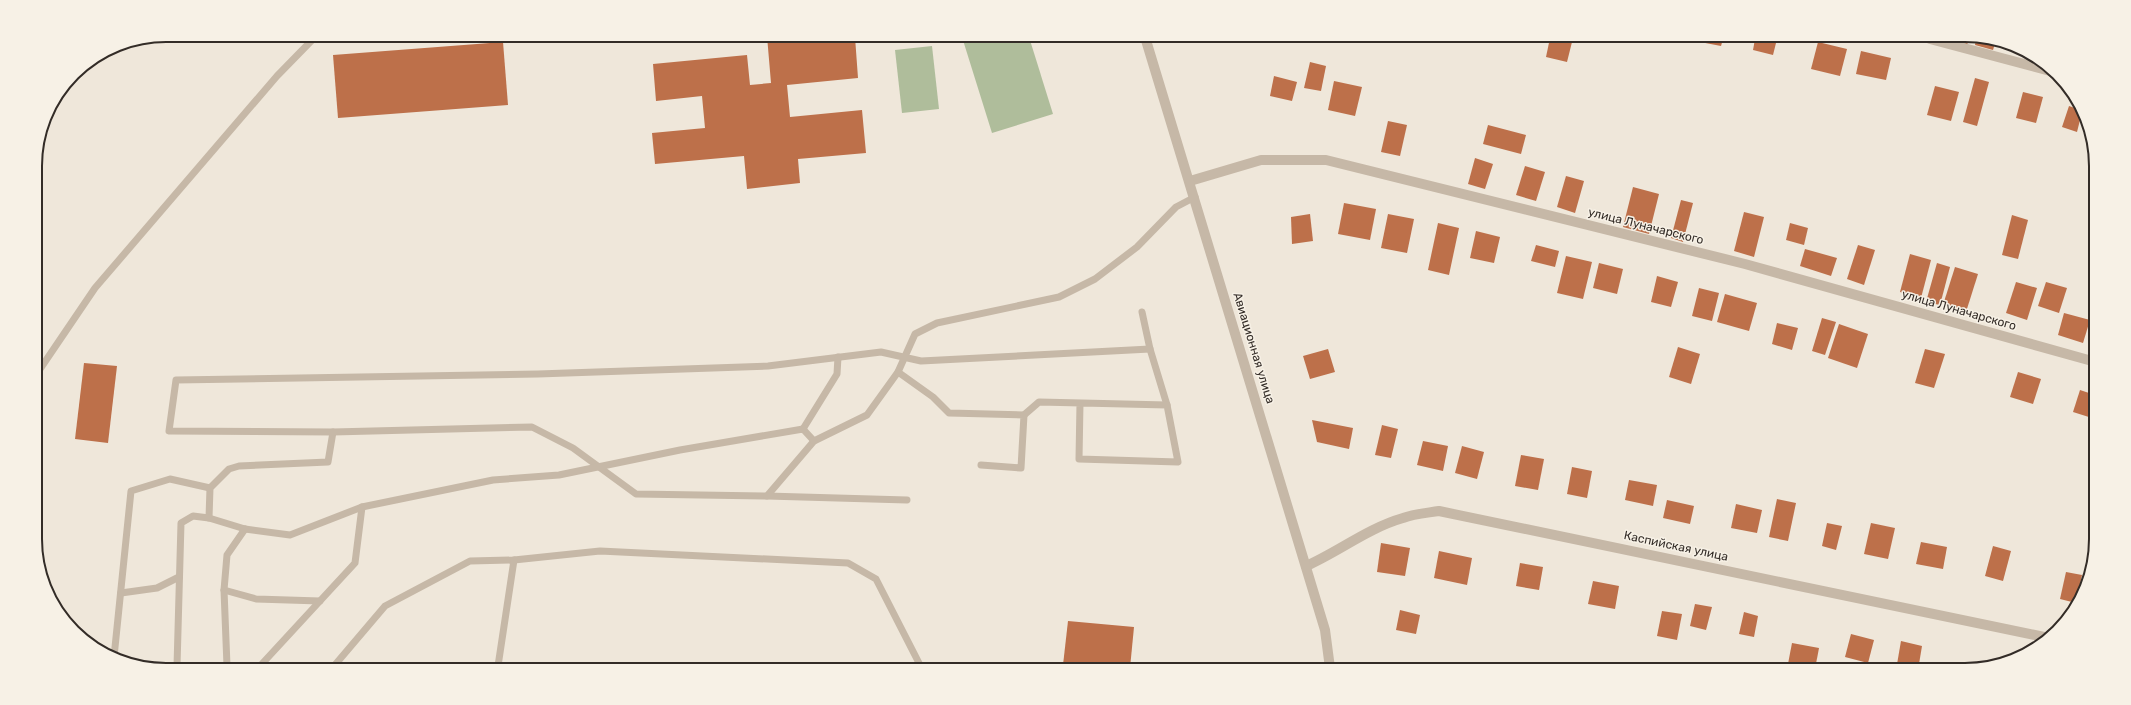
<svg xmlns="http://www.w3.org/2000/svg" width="2131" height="705" font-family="Rubik,sans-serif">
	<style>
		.green { fill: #afbd9b }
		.building { fill: #bd704a }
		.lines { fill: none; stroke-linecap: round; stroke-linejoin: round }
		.service { stroke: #c6b8a7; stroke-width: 7 }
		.minor { stroke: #c6b8a7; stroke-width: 10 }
		.tertiary { stroke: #c6b8a7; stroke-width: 10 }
		.labels { text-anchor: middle; stroke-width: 3; stroke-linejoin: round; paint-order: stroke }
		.street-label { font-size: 12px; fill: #332c27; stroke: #f7f1e6 }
		.rim { fill: none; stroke: #332c27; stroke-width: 2 }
	</style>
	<rect width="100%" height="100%" fill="#efe7da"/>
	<g class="green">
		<polygon points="962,37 1029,37 1053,114 992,133"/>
		<polygon points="932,46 939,109 902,113 895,50"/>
	</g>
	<g class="building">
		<polygon points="767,36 855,37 858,78 787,85 790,117 862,110 866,153 798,159 800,183 747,189 744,156 655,164 652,133 705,128 702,96 656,101 653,64 747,55 750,85 771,83"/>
		<polygon points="1550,38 1573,38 1567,62 1546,57"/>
		<polygon points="1701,39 1723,39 1721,46 1700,42"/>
		<polygon points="1755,39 1777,39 1773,55 1753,50"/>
		<polygon points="1951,39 1969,39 1967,45"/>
		<polygon points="1976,39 1996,40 1993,50 1975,45"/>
		<polygon points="503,42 508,105 338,118 333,55"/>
		<polygon points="1818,42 1847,49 1840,76 1811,69"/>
		<polygon points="1861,51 1891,58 1886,80 1856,74"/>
		<polygon points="2029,53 2037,57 2044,63 2043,65 2027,60"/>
		<polygon points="1310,62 1326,66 1321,91 1304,88"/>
		<polygon points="1274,76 1297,82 1292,101 1270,96"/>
		<polygon points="1975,78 1989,82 1977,126 1963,122"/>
		<polygon points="1334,81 1362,87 1355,116 1328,110"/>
		<polygon points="1935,86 1959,92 1951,121 1927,115"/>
		<polygon points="2023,92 2043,97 2036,123 2016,118"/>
		<polygon points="2069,106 2078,109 2081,116 2077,132 2062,127"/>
		<polygon points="1388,121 1407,125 1400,156 1381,152"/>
		<polygon points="1488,125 1526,135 1521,154 1483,144"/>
		<polygon points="1475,158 1493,164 1485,189 1468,184"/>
		<polygon points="1525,166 1545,172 1536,201 1516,195"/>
		<polygon points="1566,176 1584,181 1575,213 1557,207"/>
		<polygon points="1633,187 1659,194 1649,234 1623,227"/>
		<polygon points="1681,200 1693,203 1683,242 1671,238"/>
		<polygon points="1344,203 1376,209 1370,240 1338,234"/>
		<polygon points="1744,212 1764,217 1754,257 1734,251"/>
		<polygon points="1310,214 1313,241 1292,244 1291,217"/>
		<polygon points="1388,214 1414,219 1407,253 1381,248"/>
		<polygon points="2012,215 2028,220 2018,259 2002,255"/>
		<polygon points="1438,223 1459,228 1449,275 1428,270"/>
		<polygon points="1790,223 1808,228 1804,245 1786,240"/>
		<polygon points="1476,231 1500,237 1494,263 1470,258"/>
		<polygon points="1536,245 1559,251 1555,267 1531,261"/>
		<polygon points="1858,245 1875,250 1864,285 1847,279"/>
		<polygon points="1805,249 1837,258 1831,276 1800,266"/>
		<polygon points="1910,254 1931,260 1921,298 1900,292"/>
		<polygon points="1566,256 1592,262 1583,299 1557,293"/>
		<polygon points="1599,263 1623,269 1617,294 1593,288"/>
		<polygon points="1937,263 1950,267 1940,305 1926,302"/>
		<polygon points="1955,267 1978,274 1966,312 1943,305"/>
		<polygon points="1657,276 1678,282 1671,307 1651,302"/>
		<polygon points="2016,282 2037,288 2027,320 2006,313"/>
		<polygon points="2046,282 2067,288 2059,313 2038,306"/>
		<polygon points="1699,288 1719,293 1712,321 1692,316"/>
		<polygon points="1725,294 1757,303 1749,331 1717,322"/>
		<polygon points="2064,313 2090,320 2083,343 2058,335"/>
		<polygon points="1822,318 1836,322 1825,355 1812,351"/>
		<polygon points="1777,323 1798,328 1792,350 1772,344"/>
		<polygon points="1839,324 1868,334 1857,368 1828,358"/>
		<polygon points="1678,347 1700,354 1691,384 1669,377"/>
		<polygon points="1328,349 1335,372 1310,379 1303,356"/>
		<polygon points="1925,349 1945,354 1934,388 1915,383"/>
		<polygon points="84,363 117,366 108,443 75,439"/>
		<polygon points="2018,372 2041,379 2033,404 2010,397"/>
		<polygon points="2080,390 2092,394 2092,418 2073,412"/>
		<polygon points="1312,420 1353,428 1349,449 1317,442"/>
		<polygon points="1382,425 1398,429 1391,458 1375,455"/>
		<polygon points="1423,441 1448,446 1443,471 1417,465"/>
		<polygon points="1462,446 1484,452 1477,479 1455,473"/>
		<polygon points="1521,455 1544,459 1538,490 1515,486"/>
		<polygon points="1572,467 1592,471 1587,498 1567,494"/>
		<polygon points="1629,480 1657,485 1653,506 1625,500"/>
		<polygon points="1777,499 1796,503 1788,541 1769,537"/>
		<polygon points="1667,500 1694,506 1690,524 1663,518"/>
		<polygon points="1736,504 1762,510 1757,533 1731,528"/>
		<polygon points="1827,523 1842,526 1836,550 1822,546"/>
		<polygon points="1871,523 1895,528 1888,559 1864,554"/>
		<polygon points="1921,542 1947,547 1943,569 1916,564"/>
		<polygon points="1381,543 1410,548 1405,576 1377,572"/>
		<polygon points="1993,546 2011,551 2003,581 1985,576"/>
		<polygon points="1439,551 1472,558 1467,585 1434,578"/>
		<polygon points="1520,563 1543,567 1539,590 1516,586"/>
		<polygon points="2066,572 2082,575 2076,603 2060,599"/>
		<polygon points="1593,581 1619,586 1615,609 1588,604"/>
		<polygon points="1695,604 1712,607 1706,630 1690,626"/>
		<polygon points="1400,610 1420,615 1416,634 1396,630"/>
		<polygon points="1662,611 1682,614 1677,640 1657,636"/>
		<polygon points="1744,612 1758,616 1754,637 1739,634"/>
		<polygon points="1068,621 1134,627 1130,668 1063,665"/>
		<polygon points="1851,634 1874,640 1868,663 1845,657"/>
		<polygon points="1901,641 1922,646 1918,670 1896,670"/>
		<polygon points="1792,643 1819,648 1815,669 1787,669"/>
		<polygon points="1442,663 1462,668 1462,669 1441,668"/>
		<polygon points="1953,666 1972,669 1972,670 1952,670"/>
	</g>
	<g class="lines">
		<g class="service">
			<polyline points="1142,312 1150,349 1167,405"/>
			<polyline points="1150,349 921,361 881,352 768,366 538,374 176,380 169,431 333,432 532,427 573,448 636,494 767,496 814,441 867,415 898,372 915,334 937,323 1059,297 1095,279 1137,247 1176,207 1195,197"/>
			<polyline points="898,372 933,397 949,413 1024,415 1021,468 981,465"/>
			<polyline points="36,375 95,288 277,76 317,35"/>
			<polyline points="1024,415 1039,402 1167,405 1178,462 1079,459 1080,403"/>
			<polyline points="803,429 837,374 838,357"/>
			<polyline points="767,496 907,500"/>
			<polyline points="209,518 210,488 229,469 239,466 328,462 333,432"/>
			<polyline points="224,590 256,599 320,601"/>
			<polyline points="121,593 157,588 179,577"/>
			<polyline points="114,657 131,491 170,479 210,488"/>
			<polyline points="177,666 181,523 193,516 209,518 245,529 290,535 362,507 493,480 559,475 680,450 803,429 814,441"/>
			<polyline points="227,666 224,590 227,555 245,529"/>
			<polyline points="260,666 355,563 362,507"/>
			<polyline points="334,666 385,606 470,561 514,560 600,551 848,563 876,579 921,667"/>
			<polyline points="498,666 514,560"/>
		</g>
		<g class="minor">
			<polyline points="1930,39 2054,72"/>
			<polyline points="1190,181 1261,160 1326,160 1745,264 2092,361"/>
			<path d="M 1306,566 C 1338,552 1368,528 1403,518 C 1414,514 1427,513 1439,511 L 2049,638"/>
		</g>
		<polyline class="tertiary" points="1145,37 1325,630 1330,668"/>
	</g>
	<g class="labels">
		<g class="street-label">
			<text transform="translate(1646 226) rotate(14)" y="4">улица Луначарского</text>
			<text transform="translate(1959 310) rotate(16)" y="4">улица Луначарского</text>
			<text transform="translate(1254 348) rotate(73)" y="4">Авиационная улица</text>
			<text transform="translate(1676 546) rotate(12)" y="4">Каспийская улица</text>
		</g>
	</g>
	<path d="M0 0H2131V705H0ZM166 42H1965A124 124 0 0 1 2089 166V539A124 124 0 0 1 1965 663H166A124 124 0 0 1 42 539V166A124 124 0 0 1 166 42Z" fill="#f7f1e6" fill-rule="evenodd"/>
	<path class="rim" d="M166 42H1965A124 124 0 0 1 2089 166V539A124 124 0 0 1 1965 663H166A124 124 0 0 1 42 539V166A124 124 0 0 1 166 42Z"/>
</svg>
